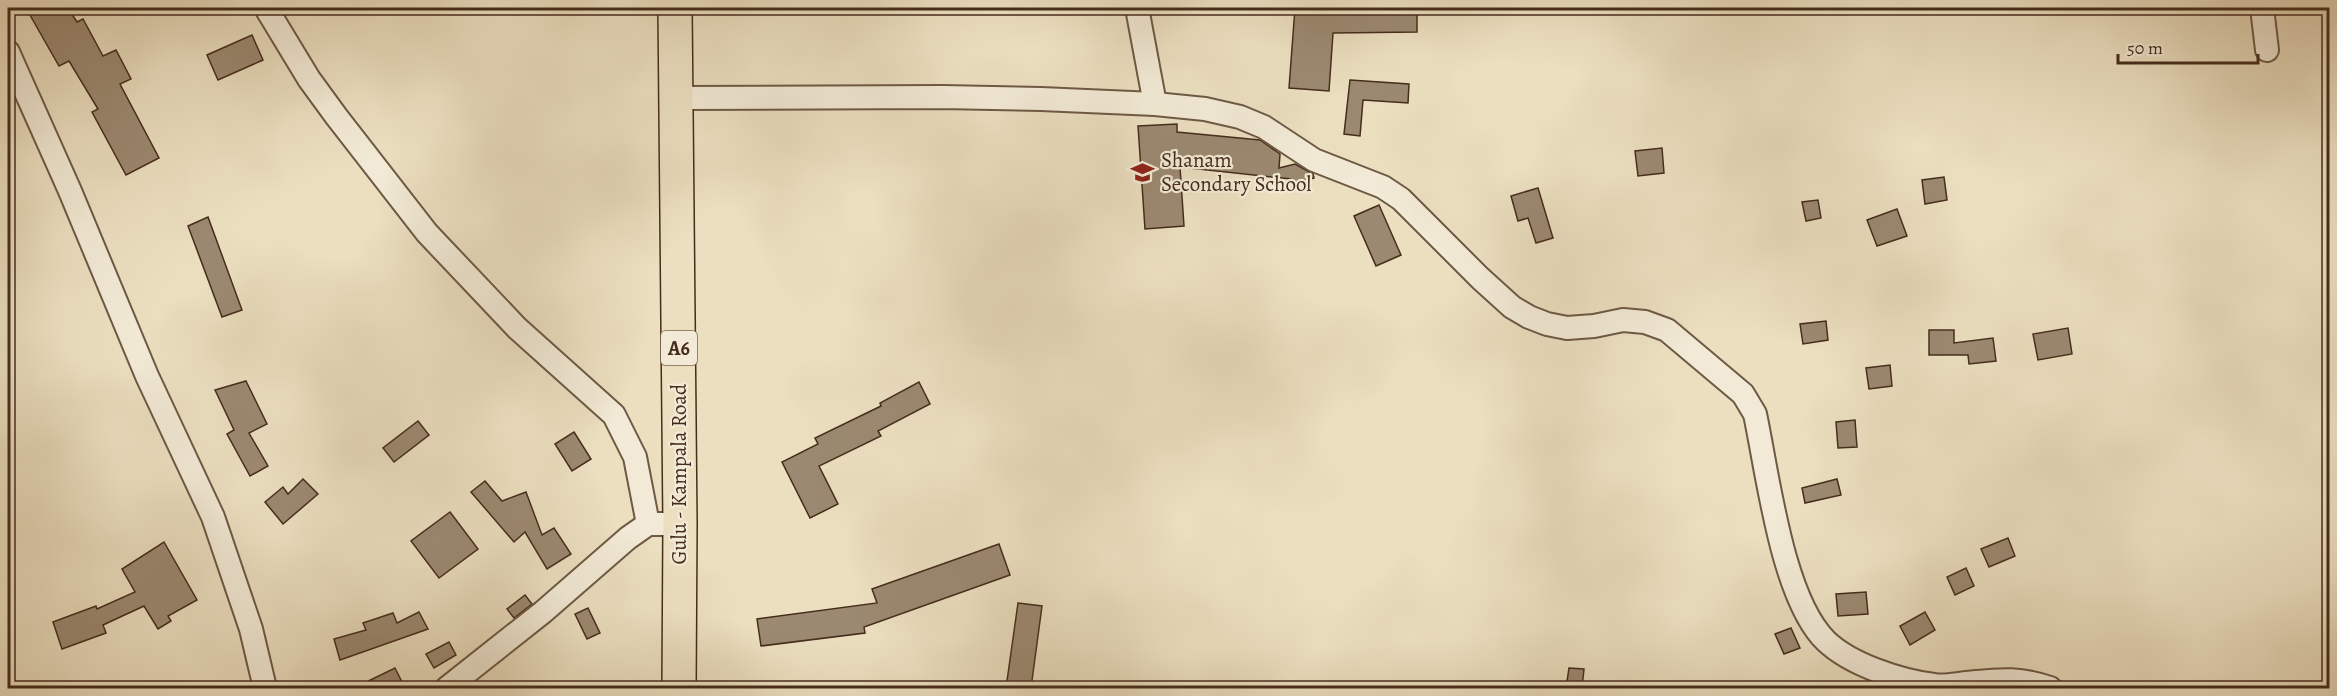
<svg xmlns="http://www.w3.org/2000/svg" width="2337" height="696" font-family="Alegreya,serif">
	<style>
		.building { fill: #9b8971; stroke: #452c1c; stroke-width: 1.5 }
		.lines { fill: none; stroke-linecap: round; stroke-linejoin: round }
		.minor-casing { stroke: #6e5945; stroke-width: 26 }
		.primary-casing { stroke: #452c1c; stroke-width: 36 }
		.minor { stroke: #f2ead6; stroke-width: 22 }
		.primary { stroke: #ebdfc0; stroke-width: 33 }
		.labels { text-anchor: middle; stroke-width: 4.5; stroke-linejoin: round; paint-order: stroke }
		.shield { fill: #f2ead6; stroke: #796554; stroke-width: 1.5 }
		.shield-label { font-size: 20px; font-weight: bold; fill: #452c1c }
		.poi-label { font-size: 21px; fill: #452c1c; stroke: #f2ead6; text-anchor: start }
		.street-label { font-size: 21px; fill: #452c1c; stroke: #f2ead6 }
	</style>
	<rect width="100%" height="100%" fill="#ebdfc0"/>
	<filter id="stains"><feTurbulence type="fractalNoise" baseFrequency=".00333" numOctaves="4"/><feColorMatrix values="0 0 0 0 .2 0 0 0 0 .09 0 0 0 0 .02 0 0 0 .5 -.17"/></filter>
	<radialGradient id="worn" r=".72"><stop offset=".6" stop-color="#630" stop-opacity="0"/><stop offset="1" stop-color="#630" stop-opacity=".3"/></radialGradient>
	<g class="building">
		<polygon points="26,8 68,8 77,22 83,19 103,56 116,50 131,79 120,84 159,158 126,175 92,112 98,109 69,61 59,66"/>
		<polygon points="1295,8 1417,8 1417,32 1333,33 1329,91 1289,88"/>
		<polygon points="252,35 263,60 218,80 207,55"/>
		<polygon points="1350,80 1409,84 1408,103 1363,100 1360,136 1344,134"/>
		<polygon points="1177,124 1177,132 1260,140 1280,154 1279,168 1295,164 1313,174 1314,178 1292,184 1291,179 1180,167 1184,226 1145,229 1138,126"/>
		<polygon points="1662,148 1664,173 1638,176 1635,151"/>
		<polygon points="1944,177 1947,200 1925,204 1922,180"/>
		<polygon points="1538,188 1553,238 1536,243 1528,218 1518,221 1511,196"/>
		<polygon points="1818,200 1821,218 1806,221 1802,202"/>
		<polygon points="1379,205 1401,255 1376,266 1354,216"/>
		<polygon points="1897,209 1907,236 1877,246 1867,220"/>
		<polygon points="208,217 242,310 222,317 188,226"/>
		<polygon points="1826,321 1828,340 1803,344 1800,324"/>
		<polygon points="2068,328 2072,354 2038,360 2033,334"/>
		<polygon points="1929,330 1954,330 1954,343 1993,338 1996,361 1969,364 1968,355 1929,355"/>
		<polygon points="1890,365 1892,386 1869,389 1866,368"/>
		<polygon points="246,381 267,424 249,433 268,466 250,476 227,434 234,430 215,390"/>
		<polygon points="919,382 930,404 878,431 881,436 819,466 838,504 810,518 782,462 818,444 815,438 881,406 880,403"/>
		<polygon points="1855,420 1857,447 1838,448 1836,422"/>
		<polygon points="418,421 429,435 394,462 383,448"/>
		<polygon points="574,432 591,459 572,471 555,444"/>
		<polygon points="303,479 318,494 283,524 265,502 283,487 288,494"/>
		<polygon points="1837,479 1841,495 1805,503 1802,488"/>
		<polygon points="485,481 502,501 526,492 542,535 554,528 571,554 547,569 525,532 514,542 471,492"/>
		<polygon points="450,512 478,549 439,578 411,541"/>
		<polygon points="2008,538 2015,556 1989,567 1981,549"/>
		<polygon points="164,542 197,600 168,616 171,621 158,629 144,606 103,625 106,633 62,649 53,622 96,606 97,609 135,592 122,569"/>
		<polygon points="999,544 1010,575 864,627 865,633 761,646 757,619 877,603 872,589"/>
		<polygon points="1966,568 1974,586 1955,595 1947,577"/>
		<polygon points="1866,592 1868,614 1838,616 1836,594"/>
		<polygon points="525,595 532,604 514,618 507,609"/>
		<polygon points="1018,603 1042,606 1031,688 1006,688"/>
		<polygon points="588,608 600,633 587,639 575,614"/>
		<polygon points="419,612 428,629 340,660 334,639 366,630 363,623 393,613 397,623"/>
		<polygon points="1925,612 1935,630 1910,645 1900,626"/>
		<polygon points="1791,628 1800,648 1784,654 1775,634"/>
		<polygon points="449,642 456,655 434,668 426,654"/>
		<polygon points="395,668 405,688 354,688"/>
		<polygon points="1569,668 1584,669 1582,688 1566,688"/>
	</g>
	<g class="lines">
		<defs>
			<g id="minor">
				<polyline points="266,8 309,79 336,116 427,233 517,328 614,415 635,457 648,524"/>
				<polyline points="1137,8 1155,104"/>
				<polyline points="2262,8 2267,50"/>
				<polyline points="8,52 70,191 147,376 213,517 251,629 265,688"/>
				<path d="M 677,98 L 942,97 L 1041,99 L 1155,104 L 1205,109 L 1240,117 L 1264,127 L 1314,160 L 1383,187 L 1401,199 L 1480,278 L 1512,307 L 1529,317 L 1547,324 L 1567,328 L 1594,326 L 1623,320 L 1645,322 L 1667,330 L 1743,394 L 1755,414 C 1768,475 1782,598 1826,641 C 1851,665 1901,681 1934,685 C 1944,687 1956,684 1966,683 C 1999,680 2018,677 2050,688"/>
				<polyline points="447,688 543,612 628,538 648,524 663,524"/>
			</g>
			<polyline id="primary" points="675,8 680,525 679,688"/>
		</defs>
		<use href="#minor" class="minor-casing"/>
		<use href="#primary" class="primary-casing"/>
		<use href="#minor" class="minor"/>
		<use href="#primary" class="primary"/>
	</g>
	<defs>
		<symbol id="school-bare" viewBox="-9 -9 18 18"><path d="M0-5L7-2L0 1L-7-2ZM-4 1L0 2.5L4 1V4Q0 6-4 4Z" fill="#8f2418" stroke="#f2ead6" stroke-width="2.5" paint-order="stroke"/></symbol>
	</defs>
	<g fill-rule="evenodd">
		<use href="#school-bare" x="1126" y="156" width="33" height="33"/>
	</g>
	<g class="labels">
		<rect class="shield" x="661" y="331" width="36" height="34" rx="4.5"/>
		<g class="shield-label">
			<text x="679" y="355">A6</text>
		</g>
		<g class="poi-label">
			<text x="1161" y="167">Shanam<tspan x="1161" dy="24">Secondary School</tspan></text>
		</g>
		<g class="street-label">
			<text transform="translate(679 474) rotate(-90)" y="7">Gulu - Kampala Road</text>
		</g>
	</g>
	<rect width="2337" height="696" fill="none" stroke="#ebdfc0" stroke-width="30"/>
	<rect x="9" y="9" width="2319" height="678" fill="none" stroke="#452c1c" stroke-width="3"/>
	<rect x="15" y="15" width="2307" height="666" fill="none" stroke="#452c1c" stroke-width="1.5"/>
	<path d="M2118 54v9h140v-9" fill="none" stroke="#452c1c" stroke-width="3"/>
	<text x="2127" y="54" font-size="18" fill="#452c1c" stroke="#f2ead6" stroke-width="4.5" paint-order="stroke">50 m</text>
	<rect width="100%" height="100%" filter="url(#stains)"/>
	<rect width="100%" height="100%" fill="url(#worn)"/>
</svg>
